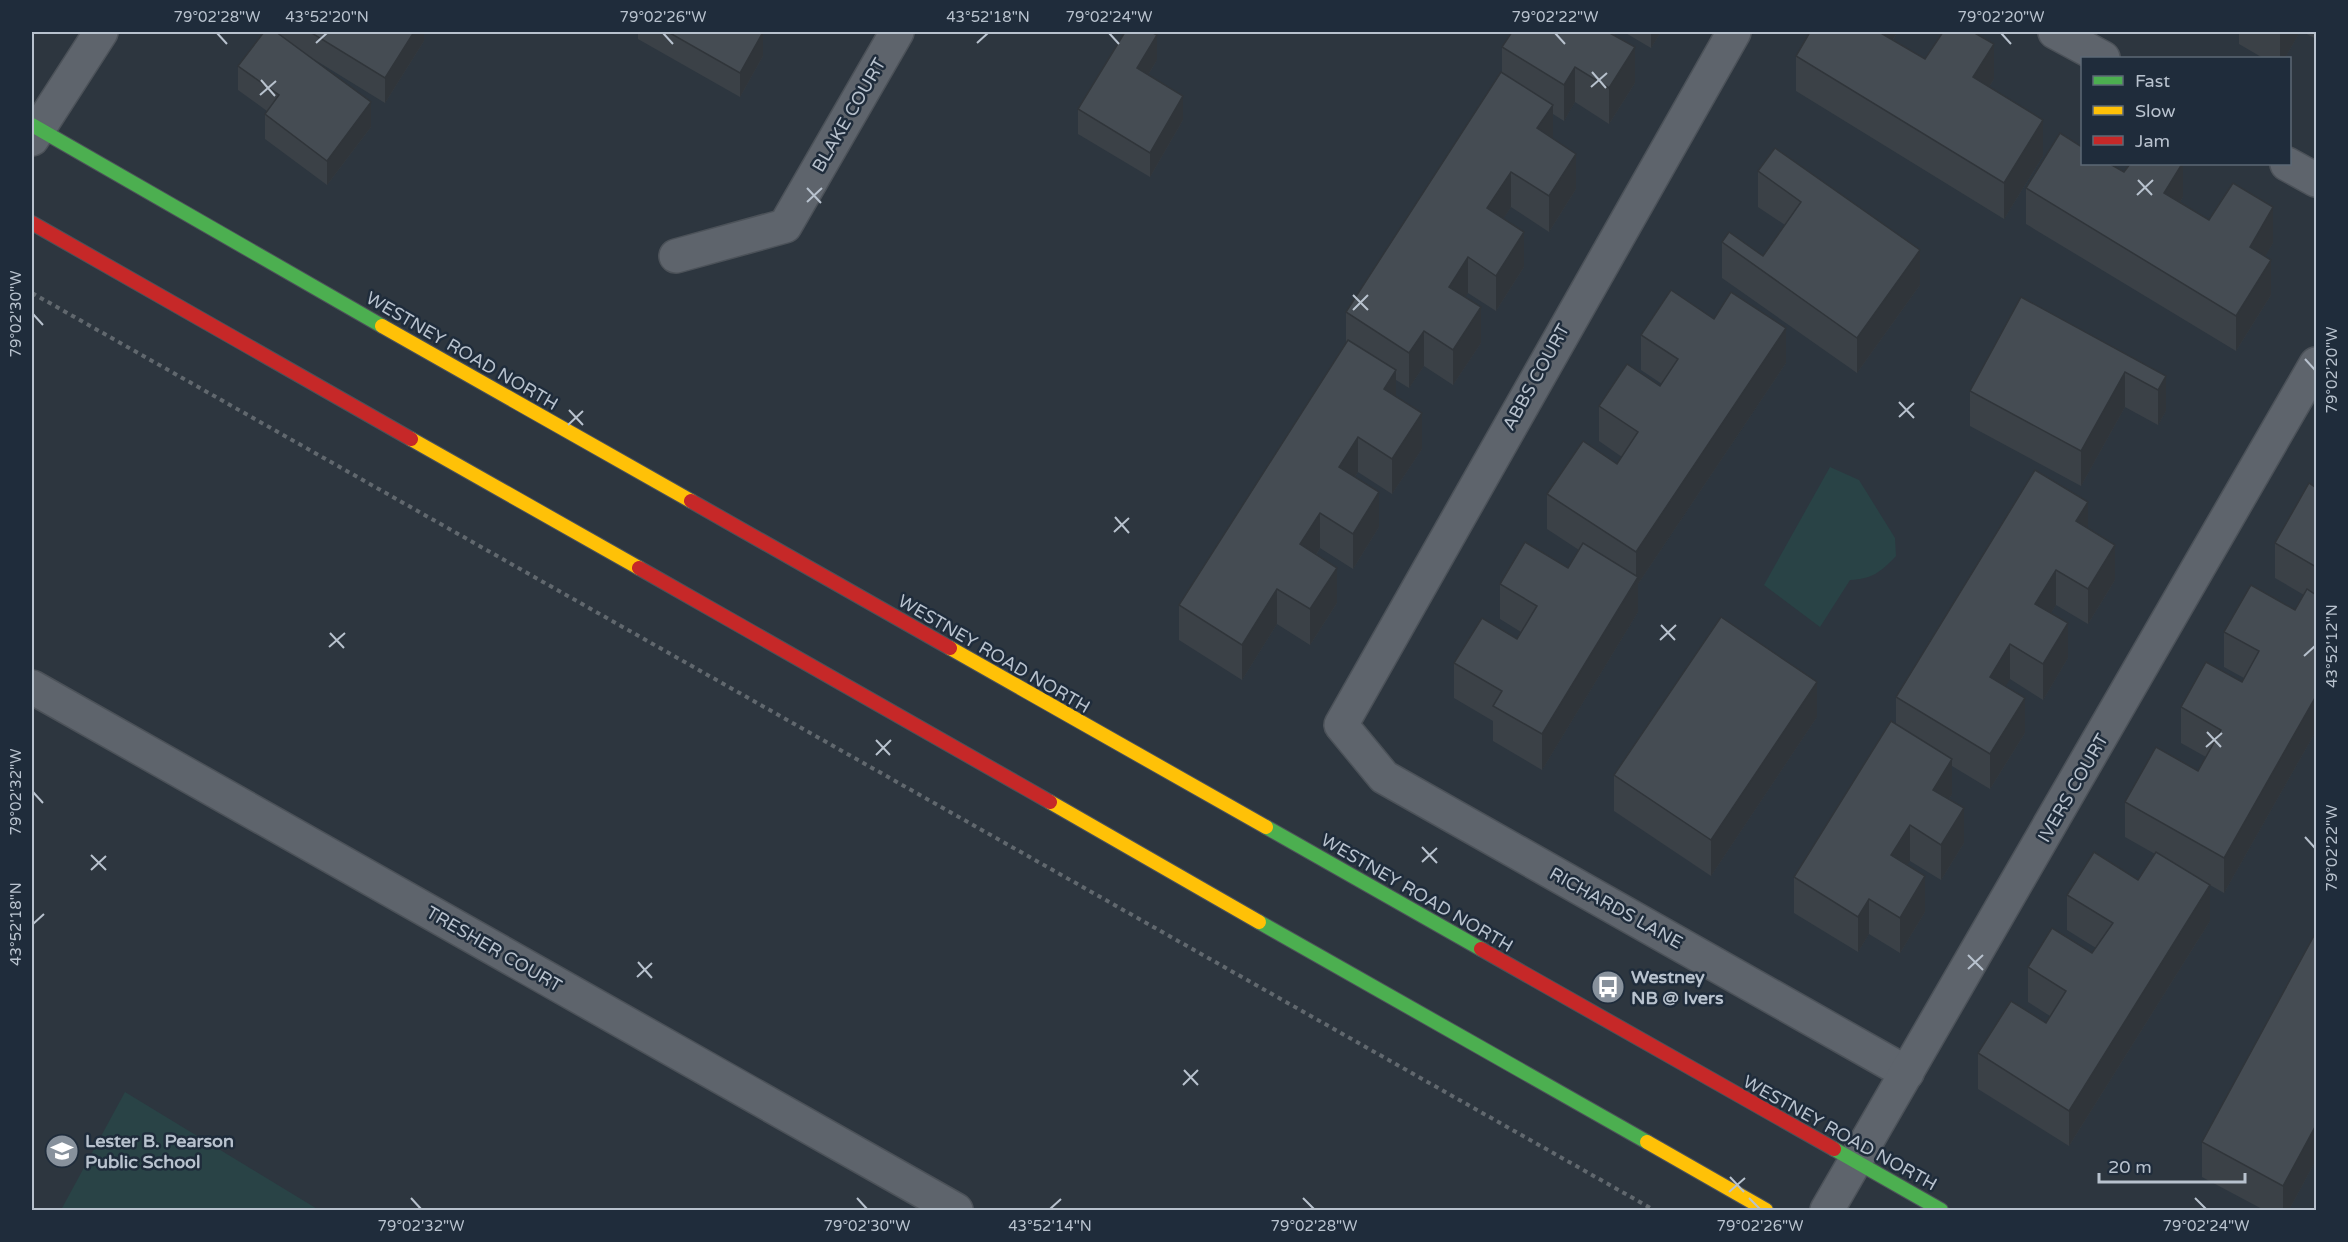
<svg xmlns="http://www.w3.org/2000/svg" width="2348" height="1242" font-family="'Varela Round',sans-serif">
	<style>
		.green { fill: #294346 }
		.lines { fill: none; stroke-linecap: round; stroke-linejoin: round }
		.street-casing { stroke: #4c5259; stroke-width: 36 }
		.fast-casing { stroke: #4c5259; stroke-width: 16 }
		.slow-casing { stroke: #4c5259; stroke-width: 16 }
		.jam-casing { stroke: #4c5259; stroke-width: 16 }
		.path { stroke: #61686e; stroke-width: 4; stroke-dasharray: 4.5 4.5; stroke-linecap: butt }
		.street { stroke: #5e646c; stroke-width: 33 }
		.fast { stroke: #4caf50; stroke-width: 14 }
		.slow { stroke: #ffc107; stroke-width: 14 }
		.jam { stroke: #c62828; stroke-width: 14 }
		.wall { fill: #3b4147 }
		.shaded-wall { fill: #30353a }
		.building { fill: #454c53; stroke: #30353a; stroke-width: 1.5 }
		.ticks { fill: none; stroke: #b8c2ce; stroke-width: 2 }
		.labels { text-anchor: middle; stroke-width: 5; stroke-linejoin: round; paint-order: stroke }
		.street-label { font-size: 18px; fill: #b8c2ce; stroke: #1f2c3b }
		.poi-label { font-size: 18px; font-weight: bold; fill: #b8c2ce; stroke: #1f2c3b; text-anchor: start }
		.neatline { fill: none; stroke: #b8c2ce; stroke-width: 2 }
		.ticks-label { font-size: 15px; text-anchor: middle; fill: #b8c2ce }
	</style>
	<rect width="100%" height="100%" fill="#2d363f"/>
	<g class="green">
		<path d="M 1830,467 L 1859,480 L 1895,538 L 1896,556 C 1881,572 1872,579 1850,580 L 1820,627 L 1764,585 Z"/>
		<polygon points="125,1092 319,1210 61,1210"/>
	</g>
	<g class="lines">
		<defs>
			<g id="street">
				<polyline points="1734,32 1341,725 1384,777 1907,1073"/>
				<polyline points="2055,32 2103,58"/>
				<polyline points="32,139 101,32"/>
				<polyline points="2287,164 2316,180"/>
				<polyline points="676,256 785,226 897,32"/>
				<polyline points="32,687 956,1210"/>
				<polyline points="1827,1210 2316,364"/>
			</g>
			<g id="fast">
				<polyline points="32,125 382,326"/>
				<polyline points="1266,827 1481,949"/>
				<polyline points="1259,922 1647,1142"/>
				<polyline points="1834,1149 1941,1210"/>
			</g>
			<g id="slow">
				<polyline points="382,326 691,501"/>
				<polyline points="411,439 639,568"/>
				<polyline points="950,648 1266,827"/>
				<polyline points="1050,802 1259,922"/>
				<polyline points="1647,1142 1766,1210"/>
			</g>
			<g id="jam">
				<polyline points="32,223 411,439"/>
				<polyline points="691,501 950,648"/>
				<polyline points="639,568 1050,802"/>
				<polyline points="1481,949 1834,1149"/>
			</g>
		</defs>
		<use href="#street" class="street-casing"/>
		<use href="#fast" class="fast-casing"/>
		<use href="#slow" class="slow-casing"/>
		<use href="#jam" class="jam-casing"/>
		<polyline class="path" points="32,293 1654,1210"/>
		<use href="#street" class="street"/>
		<use href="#fast" class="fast"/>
		<use href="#slow" class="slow"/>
		<use href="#jam" class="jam"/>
	</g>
	<g class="wall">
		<polygon points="279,32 424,32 424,41 385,103 307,55 371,127 327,185 265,139 265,114 267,111 238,90 238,66 279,34"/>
		<polygon points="638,32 763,32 763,56 740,97 638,39"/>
		<polygon points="1616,32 1614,35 1635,83 1609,124 1575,102 1564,121 1553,114 1553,139 1576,189 1549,232 1511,207 1503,219 1524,267 1496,311 1468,293 1465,297 1481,343 1453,385 1424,366 1409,388 1396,380 1396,397 1422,449 1392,494 1358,472 1355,477 1379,527 1353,569 1320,548 1316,555 1337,603 1310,645 1277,624 1242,680 1179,640 1179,605 1346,344 1346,312 1502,73 1502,47"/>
		<polygon points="1624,32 1661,32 1651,48"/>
		<polygon points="1897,32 1897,33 1893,40 1925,59 1994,79 1989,87 2043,156 2004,219 1796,91 1796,56"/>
		<polygon points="2239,32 2300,32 2285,58 2263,58 2239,44"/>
		<polygon points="2303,32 2316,32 2316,39"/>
		<polygon points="2316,49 2316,87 2315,86 2315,51"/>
		<polygon points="1157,60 1148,75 1183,120 1150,177 1078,134 1078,109"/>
		<polygon points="2183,164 2183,197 2180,202 2209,220 2273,243 2265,256 2271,295 2236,351 2026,224 2026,188"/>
		<polygon points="1758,171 1920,285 1857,373 1722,278 1722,242 1763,256 1785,225 1758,207"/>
		<polygon points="2021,297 2166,376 2166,411 2158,425 2125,407 2081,486 1970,426 1970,391"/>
		<polygon points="1714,319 1786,363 1638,584 1638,612 1542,770 1493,741 1493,721 1454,698 1454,663 1517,639 1521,632 1500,619 1500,584 1568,568 1579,550 1547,529 1547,494 1617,464 1622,457 1599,441 1599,406 1660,386 1662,384 1641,370 1641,335"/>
		<polygon points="2316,488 2316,731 2224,893 2210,885 2210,921 2069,1146 1978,1089 1978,1053 2046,1023 2050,1016 2028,1002 2028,967 2092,953 2096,948 2067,930 2067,895 2138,880 2155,854 2125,837 2125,802 2198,771 2206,757 2181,743 2181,707 2242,682 2244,678 2224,667 2224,632 2295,610 2304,595 2275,578 2275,543"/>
		<polygon points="2088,529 2115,580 2088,624 2056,605 2051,613 2068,658 2043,700 2010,679 2005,686 2025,733 1990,789 1952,766 1952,794 1949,799 1964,843 1941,880 1910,861 1907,865 1925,912 1900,953 1869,934 1858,952 1794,913 1794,877 1896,724 1896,697"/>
		<polygon points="1817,717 1711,876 1614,811 1614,775"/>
		<polygon points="2202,1142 2316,1160 2289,1210 2264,1210 2202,1177"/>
	</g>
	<g class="shaded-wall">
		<polygon points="414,32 424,32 424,41 385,103 385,78"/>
		<polygon points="763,32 763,56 740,97 740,73"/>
		<polygon points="1651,32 1661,32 1651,48"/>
		<polygon points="1877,32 1897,32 1897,33 1877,65"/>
		<polygon points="2280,32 2300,32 2285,58 2280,58"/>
		<polygon points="1157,35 1157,60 1137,93 1137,68"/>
		<polygon points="1994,44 1994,79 1973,112 1973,77"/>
		<polygon points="1635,47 1635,83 1609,124 1609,88"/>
		<polygon points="1575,67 1575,102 1564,121 1564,85"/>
		<polygon points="1183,96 1183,120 1150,177 1150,153"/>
		<polygon points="371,102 371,127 327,185 327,161"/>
		<polygon points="1553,105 1553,140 1537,128"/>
		<polygon points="2043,120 2043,156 2004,219 2004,183"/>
		<polygon points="1576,154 1576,189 1549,232 1549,196"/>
		<polygon points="2182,164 2183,164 2183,197 2164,228 2164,193"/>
		<polygon points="1511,172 1511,207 1487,244 1487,208"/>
		<polygon points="2273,207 2273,243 2250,282 2250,247"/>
		<polygon points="1524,232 1524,267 1496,311 1496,276"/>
		<polygon points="1920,250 1920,285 1857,373 1857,338"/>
		<polygon points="1468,257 1468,293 1449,322 1449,287"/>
		<polygon points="2271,260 2271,295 2236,351 2236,316"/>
		<polygon points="1481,307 1481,343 1453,385 1453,350"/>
		<polygon points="1786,328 1786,363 1638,584 1638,612 1542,770 1542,734 1636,581 1636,552"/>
		<polygon points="1424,331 1424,366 1409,388 1409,353"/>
		<polygon points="1396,370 1396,406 1384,389"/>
		<polygon points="2125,372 2125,407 2081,486 2081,451"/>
		<polygon points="2166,376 2166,411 2158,425 2158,390"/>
		<polygon points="1422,413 1422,449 1392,494 1392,459"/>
		<polygon points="1358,437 1358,472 1339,502 1339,467"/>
		<polygon points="1379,492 1379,527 1353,569 1353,534"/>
		<polygon points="2088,502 2088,538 2076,521"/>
		<polygon points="1320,513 1320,548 1300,580 1300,544"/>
		<polygon points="2115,545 2115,580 2088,624 2088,589"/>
		<polygon points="1337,568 1337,603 1310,645 1310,609"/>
		<polygon points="2056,570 2056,605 2035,639 2035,604"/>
		<polygon points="1277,589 1277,624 1242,680 1242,645"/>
		<polygon points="2068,623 2068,658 2043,700 2043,664"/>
		<polygon points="2010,644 2010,679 1990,712 1990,677"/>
		<polygon points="1817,682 1817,717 1711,876 1711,840"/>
		<polygon points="2316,696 2316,731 2224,893 2224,858"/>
		<polygon points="2025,698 2025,733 1990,789 1990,754"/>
		<polygon points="1952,759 1952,794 1933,825 1933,790"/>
		<polygon points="1964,808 1964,843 1941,880 1941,845"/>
		<polygon points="1910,825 1910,861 1891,890 1891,855"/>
		<polygon points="1925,876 1925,912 1900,953 1900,918"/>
		<polygon points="2210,885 2210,921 2069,1146 2069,1111"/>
		<polygon points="1869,899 1869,934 1858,952 1858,917"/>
		<polygon points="2316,1125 2316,1160 2289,1210 2283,1210 2283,1186"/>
	</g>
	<g class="building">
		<polygon points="264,32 276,32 371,102 327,161 265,114 279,95 238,66"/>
		<polygon points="310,32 414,32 385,78"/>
		<polygon points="668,32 763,32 740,73"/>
		<polygon points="1125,32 1151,32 1157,35 1137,68 1183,96 1150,153 1078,109"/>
		<polygon points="1512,32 1608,32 1635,47 1609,88 1575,67 1564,85 1502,47"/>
		<polygon points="1810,32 1879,32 1925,59 1943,32 1973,32 1994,44 1973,77 2043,120 2004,183 1796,56"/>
		<polygon points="1501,72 1553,105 1537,128 1576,154 1549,196 1511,172 1487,208 1524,232 1496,276 1468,257 1449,287 1481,307 1453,350 1424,331 1409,353 1346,312"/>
		<polygon points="2060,133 2082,147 2082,164 2110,164 2124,172 2130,164 2182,164 2164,193 2209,220 2233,183 2273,207 2250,247 2271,260 2236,316 2026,188"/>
		<polygon points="1775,148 1920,250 1857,338 1722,242 1729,232 1763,256 1801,202 1758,171"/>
		<polygon points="1671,290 1714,319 1731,292 1786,328 1636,552 1547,494 1583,441 1617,464 1638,432 1599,406 1627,364 1660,386 1678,359 1641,335"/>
		<polygon points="2021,297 2166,376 2158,390 2125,372 2081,451 1970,391"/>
		<polygon points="1348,340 1396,370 1384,389 1422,413 1392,459 1358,437 1339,467 1379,492 1353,534 1320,513 1300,544 1337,568 1310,609 1277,589 1242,645 1179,605"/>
		<polygon points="2035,470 2088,502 2076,521 2115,545 2088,589 2056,570 2035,604 2068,623 2043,664 2010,644 1990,677 2025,698 1990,754 1896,697"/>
		<polygon points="2309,483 2316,488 2316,567 2275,543"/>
		<polygon points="1525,542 1568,568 1583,543 1638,577 1542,734 1493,706 1502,691 1454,663 1482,618 1517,639 1537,606 1500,584"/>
		<polygon points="2251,585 2295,610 2307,589 2316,595 2316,696 2224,858 2125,802 2156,747 2198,771 2221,730 2181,707 2206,662 2242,682 2259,651 2224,632"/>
		<polygon points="1721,617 1817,682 1711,840 1614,775"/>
		<polygon points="1891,721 1952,759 1933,790 1964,808 1941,845 1910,825 1891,855 1925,876 1900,918 1869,899 1858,917 1794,877"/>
		<polygon points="2094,852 2138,880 2156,852 2210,885 2069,1111 1978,1053 2011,1001 2046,1023 2066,991 2028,967 2052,928 2092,953 2113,923 2067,895"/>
		<polygon points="2316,932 2316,1125 2283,1186 2202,1142"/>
	</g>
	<path class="ticks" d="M 217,33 L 227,44M 663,33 L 673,44M 1109,33 L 1119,44M 1555,33 L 1565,44M 2001,33 L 2011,44M 316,43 L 327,33M 977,43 L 988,33M 1592,72 L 1606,88M 261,80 L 275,96M 1591,87 L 1607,73M 260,95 L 276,81M 2138,180 L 2152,195M 807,188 L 821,203M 2137,195 L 2153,180M 807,202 L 822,188M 1353,295 L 1368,310M 1353,310 L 1368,295M 33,314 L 43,325M 2305,359 L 2315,370M 1899,402 L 1914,418M 569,410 L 583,425M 1899,417 L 1914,403M 568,425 L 583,411M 1115,517 L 1129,533M 1114,532 L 1129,518M 1661,625 L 1675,640M 330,633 L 344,648M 1660,640 L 1676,625M 329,647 L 345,633M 2304,656 L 2315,646M 2207,732 L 2221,747M 876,740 L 890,755M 2206,747 L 2222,733M 876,755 L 891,740M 33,792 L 43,803M 2305,837 L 2315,848M 1422,847 L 1437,863M 91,855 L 106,870M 1422,862 L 1437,848M 91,870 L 106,856M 33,924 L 44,914M 1968,955 L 1983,970M 638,962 L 652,978M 1968,969 L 1983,955M 637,977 L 652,963M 1184,1070 L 1198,1085M 1183,1085 L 1198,1070M 1730,1177 L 1744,1192M 1729,1192 L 1745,1178M 411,1198 L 421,1209M 857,1198 L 867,1209M 1303,1198 L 1314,1209M 1749,1198 L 1760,1209M 2195,1198 L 2206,1209M 1050,1209 L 1061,1199"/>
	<defs>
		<symbol id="bus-disc" viewBox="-11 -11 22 22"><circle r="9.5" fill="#87919c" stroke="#1f2c3b"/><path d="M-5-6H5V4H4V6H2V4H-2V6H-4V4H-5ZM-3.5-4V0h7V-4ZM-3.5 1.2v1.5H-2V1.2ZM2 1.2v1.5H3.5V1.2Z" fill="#fff"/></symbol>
		<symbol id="school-disc" viewBox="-11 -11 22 22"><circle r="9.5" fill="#87919c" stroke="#1f2c3b"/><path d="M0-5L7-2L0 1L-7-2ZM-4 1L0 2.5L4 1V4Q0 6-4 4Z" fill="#fff"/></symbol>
	</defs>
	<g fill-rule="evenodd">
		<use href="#bus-disc" x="1589" y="968" width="38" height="38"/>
		<use href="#school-disc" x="43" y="1132" width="38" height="38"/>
	</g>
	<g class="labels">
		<g class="street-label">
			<text transform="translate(849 115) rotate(-60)" y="6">BLAKE COURT</text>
			<text transform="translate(462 351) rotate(30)" y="6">WESTNEY ROAD NORTH</text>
			<text transform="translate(1536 377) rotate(-61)" y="6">ABBS COURT</text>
			<text transform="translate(994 654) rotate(30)" y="6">WESTNEY ROAD NORTH</text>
			<text transform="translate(2073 788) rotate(-60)" y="6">IVERS COURT</text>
			<text transform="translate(1417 893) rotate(30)" y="6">WESTNEY ROAD NORTH</text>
			<text transform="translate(1616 908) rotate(29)" y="6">RICHARDS LANE</text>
			<text transform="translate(494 949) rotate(30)" y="6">TRESHER COURT</text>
			<text transform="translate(1840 1133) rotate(29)" y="6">WESTNEY ROAD NORTH</text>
		</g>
		<g class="poi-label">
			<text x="1631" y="983">Westney<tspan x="1631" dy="21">NB @ Ivers</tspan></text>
			<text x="85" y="1147">Lester B. Pearson<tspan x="85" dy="21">Public School</tspan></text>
		</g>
	</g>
	<rect width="2348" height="1242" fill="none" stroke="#1f2c3b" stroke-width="66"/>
	<rect x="2081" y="57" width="210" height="108" fill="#1f2c3b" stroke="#5c6876" stroke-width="1.5"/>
	<rect x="2093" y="76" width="30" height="9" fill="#4caf50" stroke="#5c6876" stroke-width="1.5"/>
	<text x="2135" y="87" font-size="18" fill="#b8c2ce">Fast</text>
	<rect x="2093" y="106" width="30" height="9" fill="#ffc107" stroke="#5c6876" stroke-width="1.5"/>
	<text x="2135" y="117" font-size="18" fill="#b8c2ce">Slow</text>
	<rect x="2093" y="136" width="30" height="9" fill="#c62828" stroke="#5c6876" stroke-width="1.5"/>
	<text x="2135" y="147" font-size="18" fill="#b8c2ce">Jam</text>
	<path d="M2099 1173v9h146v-9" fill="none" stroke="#b8c2ce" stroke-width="3"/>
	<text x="2108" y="1173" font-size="18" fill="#b8c2ce" stroke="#1f2c3b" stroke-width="4.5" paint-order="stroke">20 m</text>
	<rect x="33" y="33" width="2282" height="1176" class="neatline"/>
	<g class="ticks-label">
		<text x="217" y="22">79°02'28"W</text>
		<text x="327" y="22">43°52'20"N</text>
		<text x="663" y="22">79°02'26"W</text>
		<text x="988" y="22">43°52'18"N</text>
		<text x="1109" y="22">79°02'24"W</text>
		<text x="1555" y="22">79°02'22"W</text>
		<text x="2001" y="22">79°02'20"W</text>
		<text transform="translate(16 314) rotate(-90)" y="5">79°02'30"W</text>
		<text transform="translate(2332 370) rotate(-90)" y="5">79°02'20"W</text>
		<text transform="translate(2332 646) rotate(-90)" y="5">43°52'12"N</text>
		<text transform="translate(16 792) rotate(-90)" y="5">79°02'32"W</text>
		<text transform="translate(2332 848) rotate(-90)" y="5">79°02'22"W</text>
		<text transform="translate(16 924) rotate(-90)" y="5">43°52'18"N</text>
		<text x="421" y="1231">79°02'32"W</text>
		<text x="867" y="1231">79°02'30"W</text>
		<text x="1050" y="1231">43°52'14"N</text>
		<text x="1314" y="1231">79°02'28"W</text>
		<text x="1760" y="1231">79°02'26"W</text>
		<text x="2206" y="1231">79°02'24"W</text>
	</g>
</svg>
